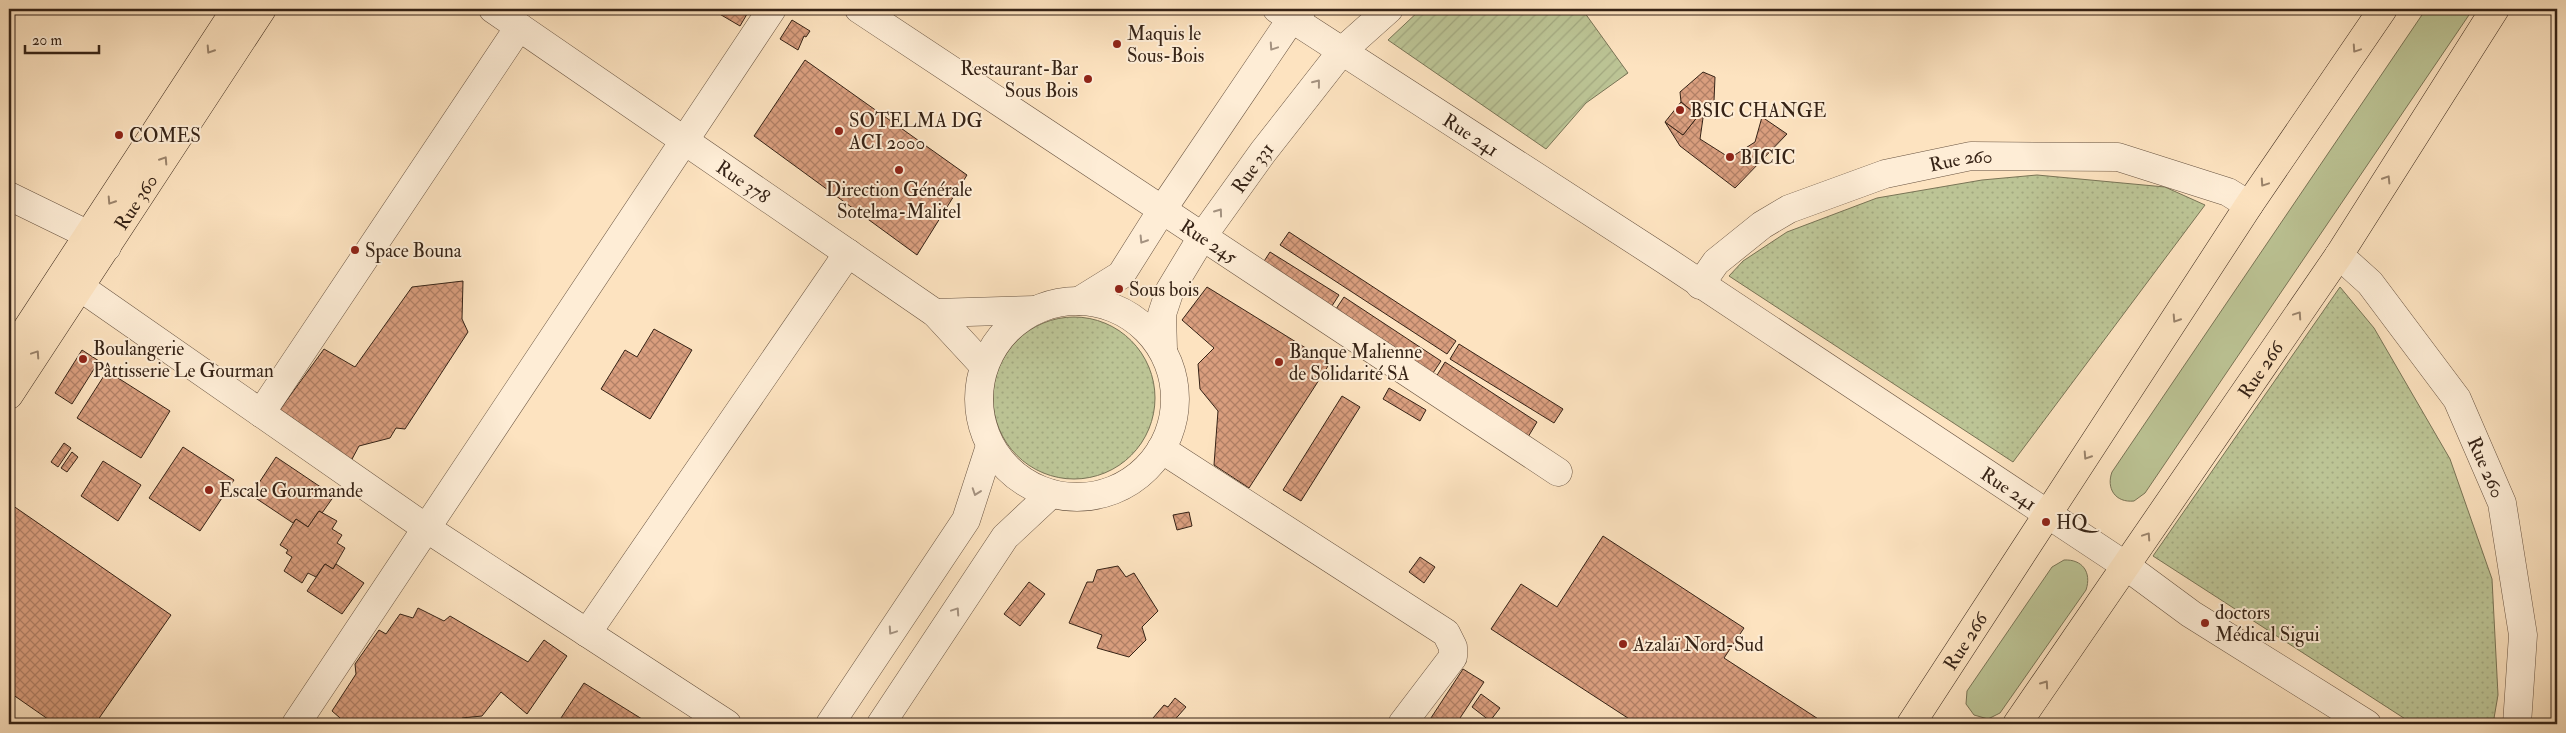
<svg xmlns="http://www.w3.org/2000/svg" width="2566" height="733" font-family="'IM FELL Double Pica',serif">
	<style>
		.grass { fill: #bcc495; stroke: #797456 }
		.park { fill: url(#park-dots); stroke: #797456 }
		.garden { fill: url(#garden-furrows); stroke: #797456 }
		.building { fill: url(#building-cross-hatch); stroke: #362316 }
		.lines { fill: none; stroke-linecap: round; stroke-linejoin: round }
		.minor-casing { stroke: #685340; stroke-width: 29 }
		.major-casing { stroke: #362316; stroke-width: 29 }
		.minor { stroke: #feedd6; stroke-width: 28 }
		.major { stroke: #fde3c0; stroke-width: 28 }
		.oneway { stroke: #a49280 }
		.oneway2 { stroke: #9a836b }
		.poi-dot { fill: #8f2418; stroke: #feedd6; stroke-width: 2 }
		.labels { text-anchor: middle; stroke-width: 4; stroke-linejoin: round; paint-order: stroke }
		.poi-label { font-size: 19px; fill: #362316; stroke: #feedd6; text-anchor: start }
		.street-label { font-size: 19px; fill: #362316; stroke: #feedd6 }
	</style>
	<defs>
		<pattern id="park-dots" width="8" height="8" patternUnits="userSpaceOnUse" patternTransform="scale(1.25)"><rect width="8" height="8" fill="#bcc495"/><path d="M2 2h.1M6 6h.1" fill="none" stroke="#a2a880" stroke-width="1.8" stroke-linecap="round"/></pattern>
		<pattern id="garden-furrows" width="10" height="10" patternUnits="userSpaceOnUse" patternTransform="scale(1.25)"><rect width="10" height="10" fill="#bcc495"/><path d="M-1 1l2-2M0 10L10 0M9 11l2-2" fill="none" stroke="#a2a880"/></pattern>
		<pattern id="building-cross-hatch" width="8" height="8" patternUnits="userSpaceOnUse" patternTransform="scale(1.25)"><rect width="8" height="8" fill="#d99e7e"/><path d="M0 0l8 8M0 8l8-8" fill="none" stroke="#b18066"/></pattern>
	</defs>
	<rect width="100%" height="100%" fill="#fde3c0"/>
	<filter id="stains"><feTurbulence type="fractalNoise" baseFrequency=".004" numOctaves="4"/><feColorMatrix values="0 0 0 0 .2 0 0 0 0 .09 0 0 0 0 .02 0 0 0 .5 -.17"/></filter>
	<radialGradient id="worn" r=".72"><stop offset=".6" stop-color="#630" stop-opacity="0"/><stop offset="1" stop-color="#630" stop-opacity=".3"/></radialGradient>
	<g class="grass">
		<path d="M 2426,9 L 2473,9 L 2145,493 L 2134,501 C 2115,503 2106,488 2112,472 Z"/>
		<path d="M 2064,560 C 2082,559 2092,572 2086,590 L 2000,713 L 1988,719 L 1974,715 L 1966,704 L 1967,691 L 2052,567 Z"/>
	</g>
	<g class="park">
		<polygon points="2037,175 2165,187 2205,205 2013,462 1729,276 1743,261 1787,232 1877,198 1982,180"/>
		<polygon points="2340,287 2374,328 2450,459 2492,579 2498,695 2493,724 2413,724 2153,556"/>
		<circle cx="1074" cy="398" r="81"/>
	</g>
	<polygon class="garden" points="1421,9 1582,9 1628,73 1586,103 1546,149 1388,40"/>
	<g class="building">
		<polygon points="711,9 750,9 740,26"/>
		<polygon points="792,20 810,31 806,37 804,36 798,50 780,39"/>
		<polygon points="805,60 967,175 917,255 754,136"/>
		<polygon points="1703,72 1715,77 1714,101 1704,111 1700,139 1730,158 1755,142 1762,117 1787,134 1735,188 1680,146 1665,122 1683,135 1698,116 1681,102 1680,92"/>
		<polygon points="1681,102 1698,116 1683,135 1665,122"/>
		<polygon points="1289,232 1456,341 1447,354 1280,245"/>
		<polygon points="1270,252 1339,295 1330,309 1261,266"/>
		<polygon points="463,281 462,319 468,332 405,429 396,428 390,438 359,446 351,461 276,415 324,349 355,367 412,287"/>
		<polygon points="1207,287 1330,363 1249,488 1214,465 1218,411 1200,389 1198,364 1214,348 1182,320"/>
		<polygon points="1344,297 1441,361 1431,376 1334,312"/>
		<polygon points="654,329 692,350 650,419 601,389 625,350 637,357"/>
		<polygon points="1459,344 1563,409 1554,423 1450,359"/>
		<polygon points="82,350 99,361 72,404 55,393"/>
		<polygon points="1445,362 1537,422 1528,437 1436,377"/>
		<polygon points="107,371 170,411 141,458 77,418"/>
		<polygon points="1389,388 1426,410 1420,421 1383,399"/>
		<polygon points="1342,396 1360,407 1301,501 1283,490"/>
		<polygon points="64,443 71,448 58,467 51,462"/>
		<polygon points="183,447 234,480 200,531 149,498"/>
		<polygon points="72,452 78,457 67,472 61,468"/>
		<polygon points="276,457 334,496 322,513 319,511 308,527 296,519 293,523 251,495"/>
		<polygon points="103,461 141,485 118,521 81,496"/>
		<polygon points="9,503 171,615 95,724 55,724 9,692"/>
		<polygon points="319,511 337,521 332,529 342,535 337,543 345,548 333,569 325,564 316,577 308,573 302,583 284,571 292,557 286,553 288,550 280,545 296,519 308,527"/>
		<polygon points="1189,512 1192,526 1177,530 1173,515"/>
		<polygon points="1603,536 1744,628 1724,658 1826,724 1637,724 1491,629 1521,584 1557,607"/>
		<polygon points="1420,557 1435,567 1424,583 1409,572"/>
		<polygon points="325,564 333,569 336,564 364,583 342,614 307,591"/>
		<polygon points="1118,566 1126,577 1134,573 1158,611 1142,627 1146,640 1129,657 1097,648 1102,635 1069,623 1087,582 1093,582 1097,570"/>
		<polygon points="1029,582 1045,594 1020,626 1004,614"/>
		<polygon points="418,608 444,621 450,616 528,662 544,640 567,656 527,714 501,692 482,716 462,718 457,724 347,724 332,711 356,674 355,664 379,630 386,634 400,614 413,618"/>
		<polygon points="1463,669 1484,682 1456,724 1427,724"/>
		<polygon points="584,683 650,724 557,724"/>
		<polygon points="1481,694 1500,708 1490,721 1472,707"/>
		<polygon points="1175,698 1186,707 1171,724 1160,724 1153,718 1164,705 1168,707"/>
	</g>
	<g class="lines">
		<defs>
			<g id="minor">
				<path id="s1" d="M 493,9 L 935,313 L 984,366"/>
				<path id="s2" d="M 859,9 L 1558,472"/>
				<path id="s3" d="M 1277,9 L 1665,260 L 2126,566 L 2191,614 L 2367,724"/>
				<polyline points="9,196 89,235 107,247"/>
				<path id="s4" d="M 2339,255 L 2370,283 L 2457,399 L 2502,503 L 2523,635 L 2517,724"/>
				<path id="s5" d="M 1700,285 L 1716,262 L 1762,225 L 1789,209 L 1885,174 L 1971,156 L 2118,157 L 2228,192 L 2249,205"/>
				<polyline points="80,287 426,528 727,724"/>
				<polyline points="1079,301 1121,275 1162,210 1292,18 1302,9"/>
				<circle cx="1077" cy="399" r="98"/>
				<polyline points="935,313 1035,310"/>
				<path id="s6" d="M 1163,350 L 1162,314 L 1170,290 L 1202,237 L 1263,152 L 1342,51 L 1389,9"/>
				<polyline points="261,413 519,27"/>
				<polyline points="1161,449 1446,633 1453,647 1453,657 1402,724"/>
				<polyline points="587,633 848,253"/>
				<polyline points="296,724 772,9"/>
				<polyline points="830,724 966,520 990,446"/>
				<polyline points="881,724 1005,537 1051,494"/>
			</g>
			<g id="major">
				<polyline points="9,356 236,9"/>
				<path id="s7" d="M 9,395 L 262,9"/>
				<path id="s8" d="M 1911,724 L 2249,205 L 2383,9"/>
				<path id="s9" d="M 2017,724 L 2339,255 L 2495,9"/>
			</g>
		</defs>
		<use href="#minor" class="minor-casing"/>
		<use href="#major" class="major-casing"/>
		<use href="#minor" class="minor"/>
		<use href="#major" class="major"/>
	</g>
	<defs><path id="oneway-chevron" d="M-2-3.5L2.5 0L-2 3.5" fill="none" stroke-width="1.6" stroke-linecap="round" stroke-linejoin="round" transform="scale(1.25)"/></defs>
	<g class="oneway">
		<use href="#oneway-chevron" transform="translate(1273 47) rotate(124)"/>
		<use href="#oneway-chevron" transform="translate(1317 83) rotate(-52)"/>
		<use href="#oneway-chevron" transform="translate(1219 212) rotate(-54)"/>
		<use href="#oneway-chevron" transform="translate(1143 240) rotate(122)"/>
		<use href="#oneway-chevron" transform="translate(976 492) rotate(109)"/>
		<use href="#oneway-chevron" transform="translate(956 611) rotate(-56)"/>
		<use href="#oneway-chevron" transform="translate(892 631) rotate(124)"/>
	</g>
	<g class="oneway2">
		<use href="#oneway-chevron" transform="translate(2356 49) rotate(124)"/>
		<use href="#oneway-chevron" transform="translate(210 50) rotate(123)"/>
		<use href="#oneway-chevron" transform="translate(164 160) rotate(-57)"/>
		<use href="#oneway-chevron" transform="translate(2387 179) rotate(-58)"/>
		<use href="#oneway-chevron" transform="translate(2264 183) rotate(124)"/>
		<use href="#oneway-chevron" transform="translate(111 201) rotate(123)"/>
		<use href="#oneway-chevron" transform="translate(2298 315) rotate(-56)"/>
		<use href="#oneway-chevron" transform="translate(2176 319) rotate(123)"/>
		<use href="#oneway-chevron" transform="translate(36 354) rotate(-56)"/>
		<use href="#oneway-chevron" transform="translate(2087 456) rotate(123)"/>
		<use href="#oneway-chevron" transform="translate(2147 536) rotate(-56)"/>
		<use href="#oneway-chevron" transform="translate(2045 684) rotate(-55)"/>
	</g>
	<g class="poi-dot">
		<circle cx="1117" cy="44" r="5"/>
		<circle cx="1088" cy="79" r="5"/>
		<circle cx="1680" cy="110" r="5"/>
		<circle cx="839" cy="131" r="5"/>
		<circle cx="119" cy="135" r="5"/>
		<circle cx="1730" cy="157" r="5"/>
		<circle cx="899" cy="170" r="5"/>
		<circle cx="355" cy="250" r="5"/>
		<circle cx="1119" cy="289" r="5"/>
		<circle cx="83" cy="359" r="5"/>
		<circle cx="1279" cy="362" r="5"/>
		<circle cx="209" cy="490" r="5"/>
		<circle cx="2046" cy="522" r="5"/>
		<circle cx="2205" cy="623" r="5"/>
		<circle cx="1623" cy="644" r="5"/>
	</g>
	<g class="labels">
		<g class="poi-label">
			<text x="1127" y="40">Maquis le<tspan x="1127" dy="22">Sous-Bois</tspan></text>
			<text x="1078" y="75" text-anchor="end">Restaurant-Bar<tspan x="1078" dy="22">Sous Bois</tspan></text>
			<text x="1690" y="117">BSIC CHANGE</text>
			<text x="849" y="127">SOTELMA DG<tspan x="849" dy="22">ACI 2000</tspan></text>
			<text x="129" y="142">COMES</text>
			<text x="1740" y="164">BICIC</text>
			<text x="899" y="196" text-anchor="middle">Direction Générale<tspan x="899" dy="22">Sotelma-Malitel</tspan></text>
			<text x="365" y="257">Space Bouna</text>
			<text x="1129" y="296">Sous bois</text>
			<text x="93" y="355">Boulangerie<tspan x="93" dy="22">Pâttisserie Le Gourman</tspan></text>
			<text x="1289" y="358">Banque Malienne<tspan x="1289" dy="22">de Solidarité SA</tspan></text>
			<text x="219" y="497">Escale Gourmande</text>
			<text x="2056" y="529">HQ</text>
			<text x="2215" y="619">doctors<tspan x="2215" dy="22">Médical Sigui</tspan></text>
			<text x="1633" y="651">Azalaï Nord-Sud</text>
		</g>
		<g class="street-label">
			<text dy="7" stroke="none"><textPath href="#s3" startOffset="231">Rue 241</textPath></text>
			<text dy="7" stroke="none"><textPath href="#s5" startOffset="298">Rue 260</textPath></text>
			<text dy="7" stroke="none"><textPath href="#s6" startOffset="209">Rue 331</textPath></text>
			<text dy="7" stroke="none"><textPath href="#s1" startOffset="304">Rue 378</textPath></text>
			<text dy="7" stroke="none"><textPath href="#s7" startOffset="231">Rue 360</textPath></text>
			<text dy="7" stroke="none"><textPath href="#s2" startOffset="420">Rue 245</textPath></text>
			<text dy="7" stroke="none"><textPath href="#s9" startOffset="430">Rue 266</textPath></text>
			<text dy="7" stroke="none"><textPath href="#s4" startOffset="261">Rue 260</textPath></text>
			<text dy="7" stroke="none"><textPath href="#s3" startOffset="875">Rue 241</textPath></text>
			<text dy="7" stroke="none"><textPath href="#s8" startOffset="99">Rue 266</textPath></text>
		</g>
	</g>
	<rect width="2566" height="733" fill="none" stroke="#fde3c0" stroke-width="30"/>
	<rect x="10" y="10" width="2546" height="713" fill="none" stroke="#362316" stroke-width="2.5"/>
	<rect x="15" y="15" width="2536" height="703" fill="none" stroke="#362316"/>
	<path d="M25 45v8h74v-8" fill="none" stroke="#362316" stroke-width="2.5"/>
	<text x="32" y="45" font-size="15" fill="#362316" stroke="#feedd6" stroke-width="4" paint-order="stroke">20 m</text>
	<rect width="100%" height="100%" filter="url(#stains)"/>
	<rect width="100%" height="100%" fill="url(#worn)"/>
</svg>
